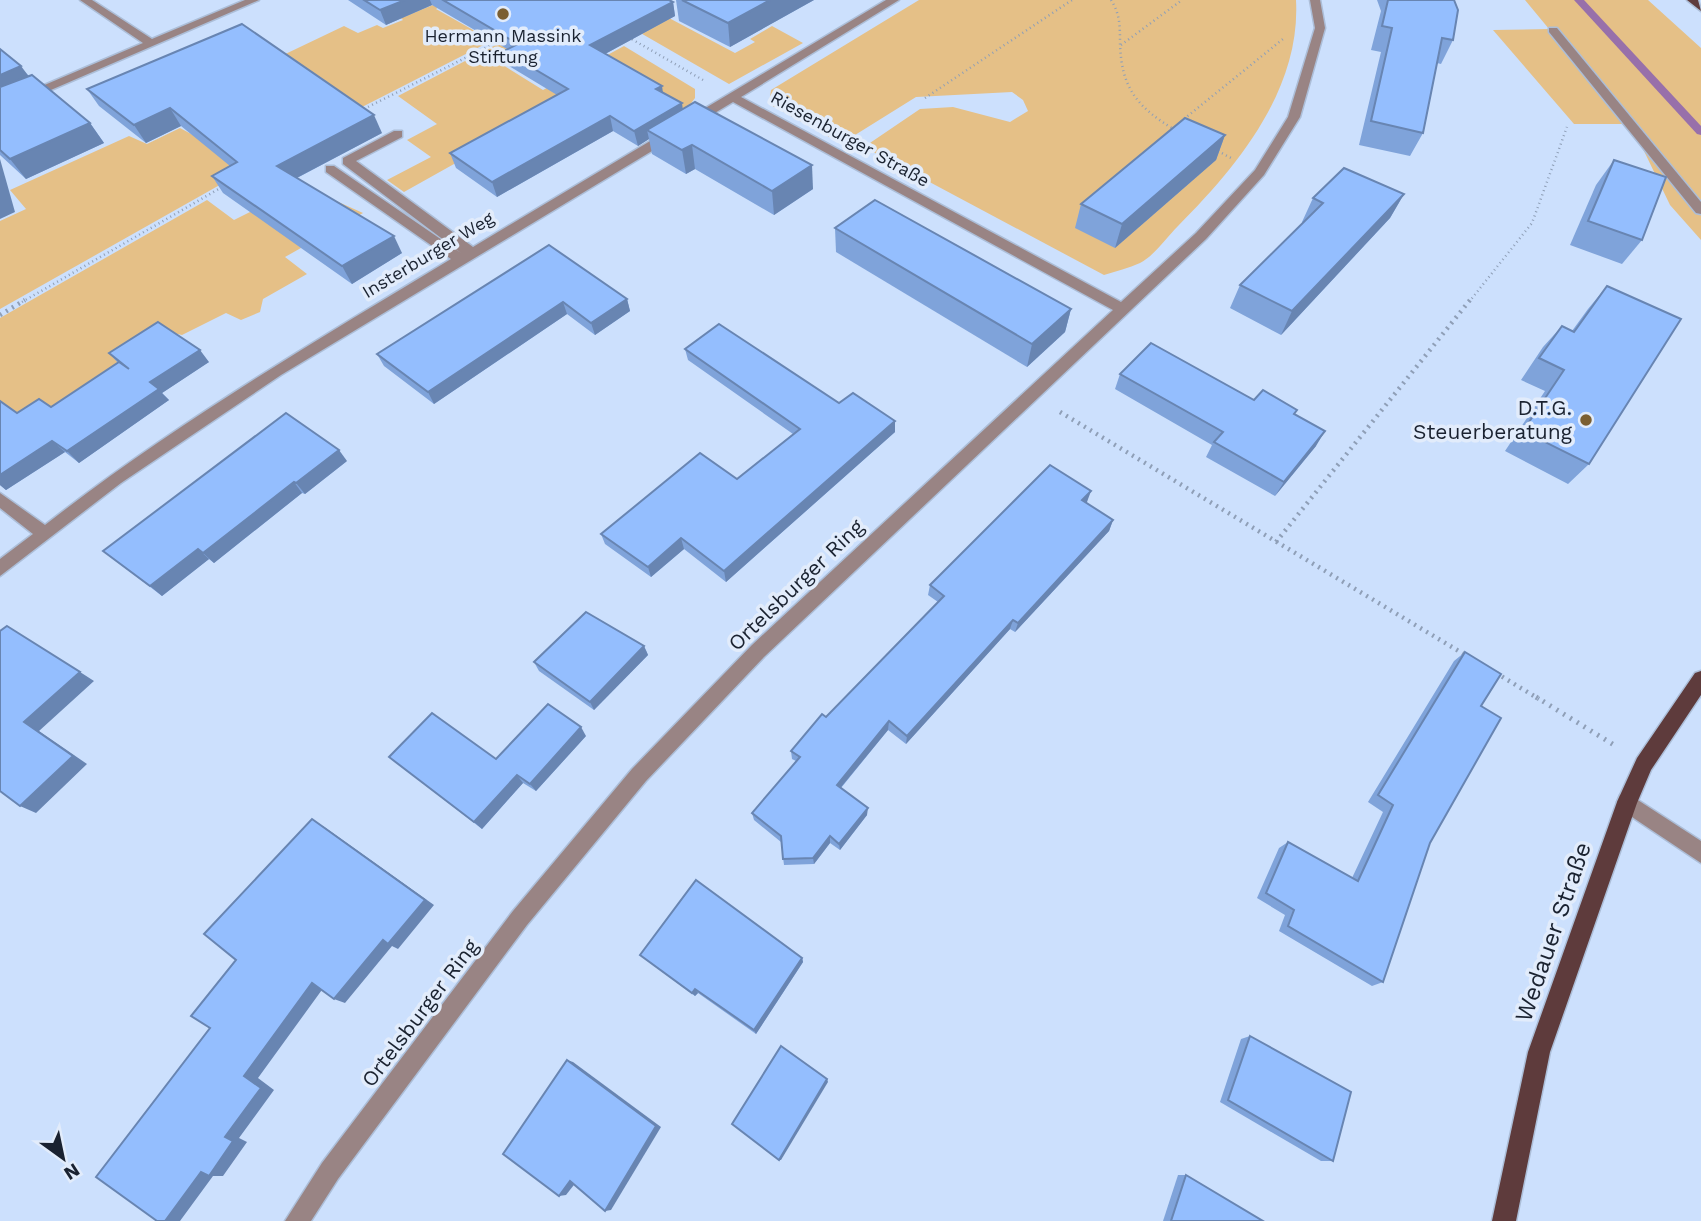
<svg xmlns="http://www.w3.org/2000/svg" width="1701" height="1221" font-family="'Work Sans',sans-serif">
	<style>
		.green { fill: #e5c087 }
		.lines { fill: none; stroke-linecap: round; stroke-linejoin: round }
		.stream { fill: #9870aa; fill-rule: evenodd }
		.minor-casing { stroke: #acbed8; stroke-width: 3 }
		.major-casing { stroke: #acbed8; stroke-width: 3 }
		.path-far2 { stroke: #8f9fb7; stroke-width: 2.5; stroke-dasharray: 1 3.5; stroke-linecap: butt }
		.path-far1 { stroke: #8f9fb7; stroke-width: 4.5; stroke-dasharray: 2 5; stroke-linecap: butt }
		.path { stroke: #8f9fb7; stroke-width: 5; stroke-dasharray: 2 6; stroke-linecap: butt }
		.minor { fill: #998484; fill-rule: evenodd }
		.major { fill: #5e3b3c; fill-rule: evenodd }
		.wall { fill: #7fa3da }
		.shaded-wall { fill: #6885b2 }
		.building { fill: #94befe; stroke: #6885b2; stroke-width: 2 }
		.poi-dot { fill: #7b5f32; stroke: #e2ecfb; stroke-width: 2.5 }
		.labels { text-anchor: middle; stroke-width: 7; stroke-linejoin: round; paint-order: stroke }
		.far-poi-label { font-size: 18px; fill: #1a2230; stroke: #e2ecfb }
		.far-street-label { font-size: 18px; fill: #1a2230; stroke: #e2ecfb }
		.poi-label { font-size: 21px; fill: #1a2230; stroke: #e2ecfb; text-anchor: end }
		.street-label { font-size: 21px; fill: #1a2230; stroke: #e2ecfb }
		.near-street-label { font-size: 24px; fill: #1a2230; stroke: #e2ecfb }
	</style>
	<rect width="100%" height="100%" fill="#cce0fd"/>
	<g class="green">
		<polygon points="445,0 448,1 436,9 482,35 496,28 505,34 319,129 0,309 0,221 26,209 10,190 129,136 147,144 180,128 193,135 308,80 277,58 344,26 358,33 377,25 383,28 403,20 401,18"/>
		<polygon points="587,0 669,18 735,53 755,42 750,39 772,26 803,43 729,84 585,1"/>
		<path d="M 919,0 L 1296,0 C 1301,89 1238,166 1178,226 C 1167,237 1154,256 1140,263 C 1129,268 1116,271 1104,275 L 864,147 L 920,109 L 953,107 L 1010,122 L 1028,111 L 1023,100 L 1012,92 L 916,97 L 847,140 L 835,140 L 769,104 L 771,90 Z"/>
		<polygon points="1525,0 1648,0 1701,48 1701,240 1670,205 1631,124 1574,124 1493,30 1549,29"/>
		<polygon points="559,12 539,47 503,65 543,90 624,46 695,89 695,98 686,110 623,126 479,150 404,192 387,180 431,157 407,140 437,124 398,96"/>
		<polygon points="325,196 363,213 285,257 307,274 263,299 260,312 241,320 226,313 182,335 164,331 115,364 124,372 30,422 0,425 0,318 207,200 234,220 250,212"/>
	</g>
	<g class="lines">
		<polygon class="stream" points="1574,0 1584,0 1701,126 1701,135 1697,134"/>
		<defs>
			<g id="minor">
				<polygon points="80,0 92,0 152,39 245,0 259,0 0,112 0,104 143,43"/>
				<path d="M 886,0 L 899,0 L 741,97 L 1121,302 L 1196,233 L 1255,170 L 1288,117 L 1315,28 L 1310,0 L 1320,0 L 1325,28 L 1300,117 L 1264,175 L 1206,239 L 764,657 L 646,781 L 527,925 L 338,1179 L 311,1221 L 285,1221 L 322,1163 L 513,911 L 632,769 L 752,645 L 1113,310 L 733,102 L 281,375 L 121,483 L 0,576 L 0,559 L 33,534 L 0,508 L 0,493 L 45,525 C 173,425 312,343 451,259 L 326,172 L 326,166 L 334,166 L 461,253 L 343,164 L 343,158 L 394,131 L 402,131 L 402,137 L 356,161 L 473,247 Z"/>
				<polygon points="1549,28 1557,28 1701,202 1701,214 1696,213 1549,32"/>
				<polygon points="1627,793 1701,841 1701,863 1620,809 1617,802 1620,795"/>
			</g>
			<g id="major">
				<polygon points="1687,0 1698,0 1701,11"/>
				<polygon points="1701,671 1701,695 1651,770 1637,803 1550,1052 1516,1221 1492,1221 1528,1052 1617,802 1637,758 1695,673"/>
			</g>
		</defs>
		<use href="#minor" class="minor-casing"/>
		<use href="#major" class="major-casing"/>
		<g class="path-far2">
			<path d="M 1111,0 C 1120,14 1120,26 1120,42 C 1121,88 1137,107 1175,130"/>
			<polyline points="628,37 703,80"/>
			<polyline points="1121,45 1182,0"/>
			<polyline points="925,98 1072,0"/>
			<polyline points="360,111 499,41"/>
			<polyline points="1184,119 1283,39"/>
			<polyline points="1214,149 1231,158"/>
			<polyline points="22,302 224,186"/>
			<polyline points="1469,302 1532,223 1567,127"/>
		</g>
		<g class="path-far1">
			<polyline points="0,315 25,300"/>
			<polyline points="1060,412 1467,656"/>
			<polyline points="1276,542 1470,300"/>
			<polyline points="1496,673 1539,699"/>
		</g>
		<polyline class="path" points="1536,697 1614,745"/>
		<use href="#minor" class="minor"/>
		<use href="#major" class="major"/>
	</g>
	<g class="wall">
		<polygon points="348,0 669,0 673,2 675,16 605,54 663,93 682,109 813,189 774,215 695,169 686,174 652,154 649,139 638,146 613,131 497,197 456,168 450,153 557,95 509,66 504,51 507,49 432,5 386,25"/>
		<polygon points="676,0 814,0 730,47 679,21"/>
		<polygon points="1377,0 1454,0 1453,40 1441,64 1437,63 1423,133 1410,156 1359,145 1381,52 1371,50 1381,11"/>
		<polygon points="0,49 29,76 90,123 104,143 26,179 0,155"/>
		<polygon points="87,89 382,133 297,178 402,253 352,284 223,193 212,176 230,166 181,126 146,143 99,106"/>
		<polygon points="1225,135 1216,160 1115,248 1075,228 1081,204"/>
		<polygon points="1614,160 1642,240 1622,264 1570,245 1596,185"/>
		<polygon points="1404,194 1390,218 1281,335 1230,308 1240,285 1303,223 1302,222 1313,198"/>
		<polygon points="835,228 1071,309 1065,332 1027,367 836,252"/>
		<polygon points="549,245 627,299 630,311 595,335 567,314 434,404 384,366 377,354"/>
		<polygon points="1607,286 1589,464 1568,484 1505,451 1545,391 1521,380 1543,347 1562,326 1572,331 1588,309"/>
		<polygon points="685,349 839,403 895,432 726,582 684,549 651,577 605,544 601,534 737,479 793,434 688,360"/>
		<polygon points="109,353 209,362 162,393 169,400 79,463 65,452 6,490 0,485 0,401 17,413 51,407 118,363"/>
		<polygon points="1120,374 1254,400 1295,415 1316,446 1275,496 1206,457 1212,445 1115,389"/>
		<polygon points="347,461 305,494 302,493 214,563 209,559 162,596 103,551"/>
		<polygon points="1087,502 1086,503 1113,520 1109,531 1015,632 1010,629 906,744 888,730 841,788 867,815 840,850 830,843 814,864 784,865 781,842 754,820 752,813 796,761 792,759 791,751 826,717 938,602 928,595 930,585"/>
		<polygon points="644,646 648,655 594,710 539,671 534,662"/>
		<polygon points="1465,652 1481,706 1430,843 1383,982 1372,986 1279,931 1285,915 1257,898 1279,848 1288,842 1352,878 1383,812 1368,802 1454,661"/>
		<polygon points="586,736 536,791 523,783 482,829 389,757 496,759"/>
		<polygon points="640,955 802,958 803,962 756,1034 698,993 695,996 645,959"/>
		<polygon points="1250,1036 1333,1161 1321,1161 1220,1102 1241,1039"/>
		<polygon points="1178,1175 1186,1175 1263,1221 1163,1221"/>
	</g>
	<g class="shaded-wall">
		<polygon points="405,0 430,0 432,5 386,25 380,10"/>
		<polygon points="770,0 814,0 730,47 728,23"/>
		<polygon points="673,2 675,16 594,60 590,45"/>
		<polygon points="21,66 36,86 0,101 0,75"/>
		<polygon points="662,86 664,100 656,89"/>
		<polygon points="682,103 684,118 647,130 649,139 638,146 634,131"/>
		<polygon points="170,108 181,126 146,143 134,125"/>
		<polygon points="374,115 382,133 287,183 277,166"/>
		<polygon points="610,116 613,131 497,197 492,182"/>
		<polygon points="90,123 104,143 26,179 10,159"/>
		<polygon points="1225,135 1216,160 1115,248 1122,224"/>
		<polygon points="692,145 695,169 686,174 682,150"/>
		<polygon points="0,159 15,212 0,219"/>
		<polygon points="812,165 813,189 774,215 772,191"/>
		<polygon points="1404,194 1390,218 1281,335 1292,311"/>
		<polygon points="394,236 402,253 352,284 342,266"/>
		<polygon points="627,299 630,311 595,335 591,323"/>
		<polygon points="563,302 567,314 434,404 428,392"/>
		<polygon points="1071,309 1065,332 1027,367 1032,344"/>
		<polygon points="200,350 209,362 162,393 169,400 79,463 67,451 150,382"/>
		<polygon points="895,421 895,432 726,582 724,571"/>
		<polygon points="1325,431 1316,446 1275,496 1284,482"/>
		<polygon points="52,441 65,452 6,490 0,485 0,475"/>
		<polygon points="339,450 347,461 305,494 296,483"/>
		<polygon points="294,482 302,493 214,563 203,553"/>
		<polygon points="1091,491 1087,502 1078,511 1082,500"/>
		<polygon points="1113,520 1109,531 1015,632 1018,623"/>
		<polygon points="681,538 684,549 651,577 648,567"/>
		<polygon points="198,549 209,559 162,596 150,586"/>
		<polygon points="1013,620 1010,629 906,744 907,736"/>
		<polygon points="644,646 648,655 594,710 590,702"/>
		<polygon points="80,672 94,681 39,731 87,764 36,813 20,806 24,722"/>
		<polygon points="889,721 888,730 837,792 837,785"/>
		<polygon points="581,727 586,736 536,791 530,784"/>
		<polygon points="517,775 523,783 482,829 474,822"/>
		<polygon points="868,808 867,815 840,850 839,844"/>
		<polygon points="323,826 434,905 398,949 392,946 345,1003 334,999"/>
		<polygon points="830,836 830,843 814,864 813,858"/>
		<polygon points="802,958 803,962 756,1034 754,1030"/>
		<polygon points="312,983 324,987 258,1078 274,1090 239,1138 247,1142 223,1176 213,1176 180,1221 165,1221 225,1137 244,1076"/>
		<polygon points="695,989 698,993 695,996 692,993"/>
		<polygon points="567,1060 573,1062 661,1127 611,1210 605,1211"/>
		<polygon points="827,1079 828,1082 781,1160 779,1160"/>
		<polygon points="570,1181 577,1181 566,1195 559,1196"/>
	</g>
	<g class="building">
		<polygon points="364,0 405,0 380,10"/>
		<polygon points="443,0 669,0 673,2 590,45 662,86 656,89 682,103 634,131 610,116 492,182 450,153 568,89 504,51 518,44"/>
		<polygon points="682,0 770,0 728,23"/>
		<polygon points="1388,0 1454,0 1458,10 1453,40 1442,38 1423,133 1371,121 1392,28 1382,26"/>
		<polygon points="242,24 374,115 277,166 394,236 342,266 212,176 237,162 170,108 134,125 87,89"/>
		<polygon points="0,49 21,66 0,75"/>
		<polygon points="32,75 90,123 10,159 0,150 0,87"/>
		<polygon points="695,102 812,165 772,191 692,145 682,150 647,130"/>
		<polygon points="1185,118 1225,135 1122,224 1081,204"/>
		<polygon points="1614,160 1666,177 1642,240 1588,221"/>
		<polygon points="1344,168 1404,194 1292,311 1240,285 1323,203 1313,198"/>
		<polygon points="875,200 1071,309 1032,344 835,228"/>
		<polygon points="549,245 627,299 591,323 563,302 428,392 377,354"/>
		<polygon points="1607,286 1681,319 1589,464 1523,431 1564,370 1539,358 1562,326 1574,332"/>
		<polygon points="158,322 200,350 150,382 159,389 67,451 52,441 0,475 0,401 17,413 39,399 51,407 119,362 129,369 109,353"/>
		<polygon points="719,324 839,403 853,393 895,421 724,571 681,538 648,567 601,534 700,453 737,479 800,429 685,349"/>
		<polygon points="1151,343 1254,400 1263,390 1297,410 1294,414 1325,431 1284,482 1214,442 1223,432 1120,374"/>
		<polygon points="286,413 339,450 296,483 294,482 203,553 198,549 150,586 103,551"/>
		<polygon points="1050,465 1091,491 1082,500 1113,520 1018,623 1013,620 907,736 889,721 837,785 868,808 839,844 830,836 813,858 783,859 781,836 752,813 800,757 791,751 822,714 826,717 944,596 930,585"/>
		<polygon points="586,612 644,646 590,702 534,662"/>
		<polygon points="7,626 80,672 24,722 73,756 20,806 0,791 0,631"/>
		<polygon points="1465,652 1501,674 1481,706 1501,718 1430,843 1383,982 1288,926 1294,910 1266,893 1288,842 1358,881 1393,805 1378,795"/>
		<polygon points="548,704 581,727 530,784 517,775 474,822 389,757 432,713 496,759"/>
		<polygon points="312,819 425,900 388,944 383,940 334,999 312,983 244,1076 261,1088 225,1137 233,1141 209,1176 201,1172 165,1221 157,1221 96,1177 210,1028 191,1016 236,960 204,934"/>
		<polygon points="696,880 802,958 754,1030 695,989 692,993 640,955"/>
		<polygon points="1250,1036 1351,1092 1333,1161 1228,1100"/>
		<polygon points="781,1046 827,1079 779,1160 732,1124"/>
		<polygon points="567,1060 656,1126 605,1211 570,1181 559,1196 503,1154"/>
		<polygon points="1186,1175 1263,1221 1171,1221"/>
	</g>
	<g class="poi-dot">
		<circle cx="503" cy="14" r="7"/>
		<circle cx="1586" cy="420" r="7"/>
	</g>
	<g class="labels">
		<g class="far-poi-label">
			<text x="503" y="42">Hermann Massink<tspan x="503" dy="21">Stiftung</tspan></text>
		</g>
		<g class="far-street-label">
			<text transform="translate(850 139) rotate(29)" y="6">Riesenburger Straße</text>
			<text transform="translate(428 255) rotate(-31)" y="6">Insterburger Weg</text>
		</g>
		<g class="poi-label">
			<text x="1572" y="415">D.T.G.<tspan x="1572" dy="24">Steuerberatung</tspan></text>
		</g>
		<g class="street-label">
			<text transform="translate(796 585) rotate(-44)" y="7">Ortelsburger Ring</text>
			<text transform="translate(420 1013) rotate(-53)" y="7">Ortelsburger Ring</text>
		</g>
		<g class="near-street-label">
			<text transform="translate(1553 932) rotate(-71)" y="8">Wedauer Straße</text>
		</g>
	</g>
	<g transform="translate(63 1158) rotate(147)" stroke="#e2ecfb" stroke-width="5" paint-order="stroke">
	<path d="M0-5L12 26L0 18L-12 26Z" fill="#1a2230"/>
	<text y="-10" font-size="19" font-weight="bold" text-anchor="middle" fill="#1a2230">N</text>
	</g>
</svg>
